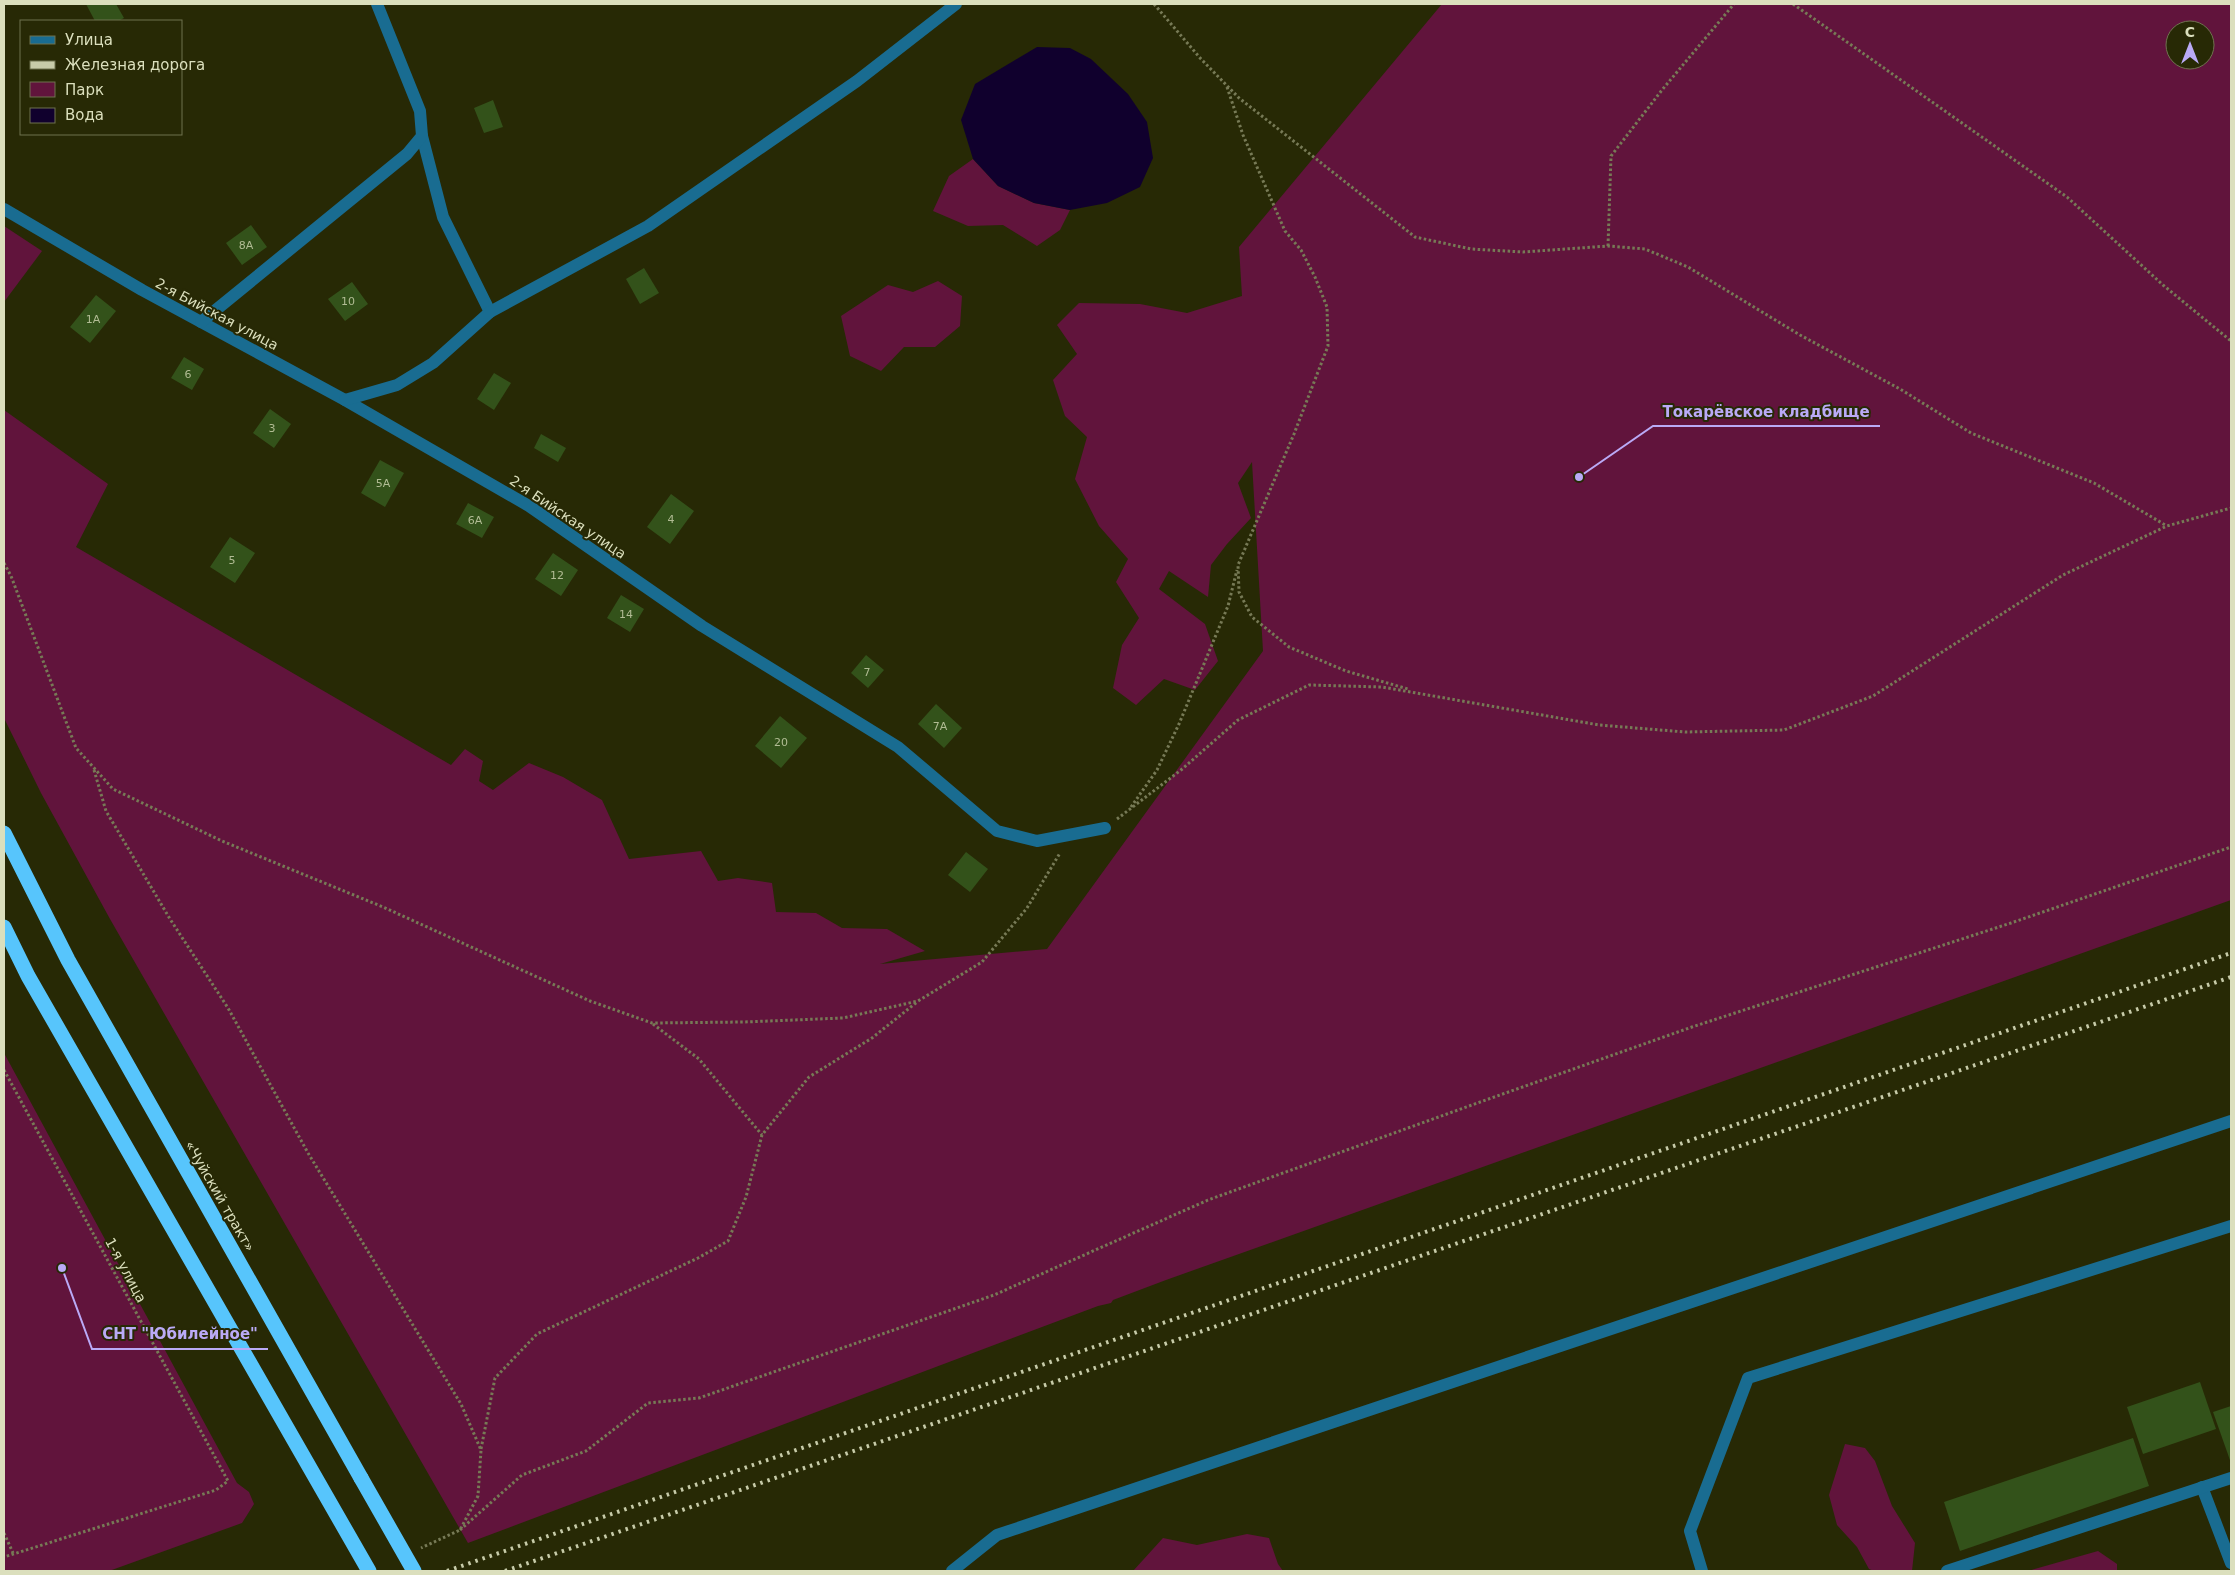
<svg xmlns="http://www.w3.org/2000/svg" width="2235" height="1575" font-family="'DejaVu Sans',sans-serif">
	<style>
		.green { fill: #61143c; fill-rule: evenodd }
		.water { fill: #10002d }
		.building { fill: #33521a }
		.lines { fill: none; stroke-linecap: round; stroke-linejoin: round }
		.path { stroke: #777a56; stroke-width: 3; stroke-dasharray: 2.5 2.5; stroke-linecap: butt }
		.minor { stroke: #196c91; stroke-width: 12 }
		.highway { stroke: #57c5fc; stroke-width: 15 }
		.rail { stroke: #c7cba9; stroke-width: 4; stroke-dasharray: 2.5 5; stroke-linecap: butt }
		.highway-bridge { stroke: #57c5fc; stroke-width: 15 }
		.labels { text-anchor: middle; stroke-width: 4; stroke-linejoin: round; paint-order: stroke }
		.number-label { font-size: 11px; fill: #b1bc94 }
		.street-label { font-size: 14px; fill: #dbdfbd; stroke: #272905 }
		.leader { fill: none; stroke: #baaaf6; stroke-width: 2 }
		.callout-dot { fill: #baaaf6; stroke: #272905; stroke-width: 2 }
		.callout-label { font-size: 15px; text-anchor: middle; font-weight: bold; fill: #baaaf6; stroke: #272905; stroke-width: 4; stroke-linejoin: round; paint-order: stroke }
	</style>
	<rect width="100%" height="100%" fill="#272905"/>
	<g class="green">
		<path d="M 1442,4 L 2231,4 L 2231,900 L 1166,1280 L 1113,1300 L 1111,1303 L 1098,1306 L 468,1543 L 110,919 L 41,793 L 4,718 L 4,410 L 108,484 L 76,547 L 451,765 L 465,749 L 483,761 L 479,781 L 493,790 L 529,763 L 563,777 L 602,800 L 629,859 L 701,851 L 718,881 L 738,878 L 772,883 L 776,912 L 816,913 L 842,928 L 887,929 L 925,951 L 880,964 L 1047,949 L 1263,651 L 1252,462 L 1238,483 L 1251,518 L 1227,544 L 1211,565 L 1208,597 L 1169,571 L 1159,589 L 1205,624 L 1218,661 L 1195,690 L 1164,679 L 1136,705 L 1113,688 L 1122,645 L 1139,618 L 1116,582 L 1128,559 L 1099,526 L 1075,479 L 1087,437 L 1065,416 L 1053,380 L 1077,354 L 1057,325 L 1079,303 L 1140,304 L 1187,313 L 1242,296 L 1239,247 ZM 2175,30 L 2205,30 L 2205,60 L 2175,60 Z"/>
		<polygon points="973,159 998,186 1034,203 1070,210 1060,230 1037,246 1003,225 968,226 933,211 949,176"/>
		<polygon points="4,226 42,251 4,302"/>
		<polygon points="938,281 962,296 960,326 935,347 904,347 881,371 850,356 841,316 888,285 913,292"/>
		<polygon points="4,1053 237,1483 249,1492 254,1504 242,1523 109,1571 4,1571"/>
		<polygon points="1845,1444 1865,1448 1875,1461 1892,1506 1915,1543 1912,1571 1874,1571 1869,1569 1857,1547 1837,1525 1829,1495"/>
		<polygon points="1247,1534 1269,1538 1278,1564 1283,1571 1133,1571 1163,1538 1197,1545"/>
		<polygon points="2098,1551 2117,1564 2117,1571 2028,1571"/>
	</g>
	<polygon class="water" points="1037,47 1070,48 1091,59 1128,94 1147,122 1153,158 1140,187 1107,203 1070,210 1034,203 998,186 973,159 961,120 975,84"/>
	<g class="building">
		<polygon points="86,4 116,4 124,18 118,21 95,21"/>
		<polygon points="493,100 503,127 484,133 474,108"/>
		<polygon points="251,225 267,247 242,265 226,243"/>
		<polygon points="644,268 659,293 640,304 626,279"/>
		<polygon points="352,282 368,304 345,321 328,299"/>
		<polygon points="96,295 116,311 90,343 70,327"/>
		<polygon points="184,357 204,369 192,390 171,378"/>
		<polygon points="494,373 511,383 494,410 477,399"/>
		<polygon points="270,409 291,424 274,448 253,433"/>
		<polygon points="541,434 566,448 558,462 534,448"/>
		<polygon points="380,460 404,473 385,507 361,493"/>
		<polygon points="671,494 694,511 670,544 647,527"/>
		<polygon points="468,503 494,517 482,538 456,524"/>
		<polygon points="230,537 255,553 235,583 210,567"/>
		<polygon points="553,553 578,570 561,596 535,579"/>
		<polygon points="621,595 644,609 630,632 607,618"/>
		<polygon points="866,655 884,670 868,688 851,673"/>
		<polygon points="936,704 962,728 944,748 918,724"/>
		<polygon points="780,716 807,738 781,768 755,746"/>
		<polygon points="966,852 988,869 970,892 948,875"/>
		<polygon points="2200,1382 2216,1429 2143,1454 2127,1407"/>
		<polygon points="2231,1406 2231,1463 2213,1412"/>
		<polygon points="2133,1438 2149,1486 1960,1551 1944,1502"/>
	</g>
	<g class="lines">
		<g class="path">
			<polyline points="1154,4 1201,59 1239,98 1415,237 1471,249 1523,252 1608,246 1645,249 1688,267 1800,335 1900,389 1971,433 2094,483 2167,526"/>
			<polyline points="1793,4 2067,197 2163,285 2231,341"/>
			<polyline points="1227,87 1243,135 1285,231 1301,250 1315,277 1327,307 1328,346 1294,434 1238,565 1239,592 1252,617 1289,647 1346,671 1408,689"/>
			<polyline points="1608,246 1611,156 1662,90 1734,4"/>
			<polyline points="4,563 11,576 76,748 113,789 222,841 383,907 590,1001 652,1023 744,1022 843,1018 918,1001 982,962 1027,908 1060,853"/>
			<polyline points="94,770 106,811 170,919 228,1008 308,1153 461,1404 481,1450 478,1496 460,1530 421,1548"/>
			<polyline points="1131,807 1157,770 1179,724 1228,606 1237,570"/>
			<polyline points="1117,819 1181,770 1238,720 1309,685 1382,687 1599,725 1685,732 1784,730 1873,696 2063,575 2167,526 2231,508"/>
			<polyline points="653,1024 699,1059 762,1135"/>
			<polyline points="4,1070 228,1481 216,1490 4,1557"/>
			<polyline points="481,1449 495,1378 537,1334 698,1258 728,1241 746,1197 762,1135 809,1077 872,1038 917,1002"/>
			<polyline points="460,1530 522,1475 586,1451 648,1403 699,1398 994,1295 1208,1200 1483,1101 1692,1027 2011,923 2231,847"/>
			<polyline points="4,1533 13,1553"/>
		</g>
		<g class="minor">
			<polyline points="422,136 443,217 490,312"/>
			<polyline points="4,209 142,290 345,400 529,506 702,626 898,747 997,831 1037,841 1105,828"/>
			<polyline points="201,322 407,154 422,136 420,111 377,4"/>
			<polyline points="345,400 397,385 433,363 490,312 648,226 857,81 956,4"/>
			<polyline points="2202,1487 2231,1563"/>
			<polyline points="952,1571 997,1535 2231,1121"/>
			<polyline points="1702,1571 1690,1531 1748,1378 2231,1226"/>
			<polyline points="1947,1571 2231,1478"/>
		</g>
		<g class="highway">
			<polyline points="4,833 68,960 361,1478"/>
			<polyline points="4,927 28,976 369,1571"/>
		</g>
		<g class="rail">
			<polyline points="447,1571 2231,953"/>
			<polyline points="505,1571 2231,977"/>
		</g>
		<polyline class="highway-bridge" points="361,1478 414,1571"/>
	</g>
	<g class="labels">
		<g class="number-label">
			<text x="246" y="249">8А</text>
			<text x="348" y="305">10</text>
			<text x="93" y="323">1А</text>
			<text x="188" y="378">6</text>
			<text x="272" y="432">3</text>
			<text x="383" y="487">5А</text>
			<text x="671" y="523">4</text>
			<text x="475" y="524">6А</text>
			<text x="232" y="564">5</text>
			<text x="557" y="579">12</text>
			<text x="626" y="618">14</text>
			<text x="867" y="676">7</text>
			<text x="940" y="730">7А</text>
			<text x="781" y="746">20</text>
		</g>
		<g class="street-label">
			<text transform="translate(217 314) rotate(28)" y="5">2-я Бийская улица</text>
			<text transform="translate(568 517) rotate(34)" y="5">2-я Бийская улица</text>
			<text transform="translate(220 1196) rotate(60)" y="5">«Чуйский тракт»</text>
			<text transform="translate(126 1270) rotate(62)" y="5">1-я улица</text>
		</g>
	</g>
	<path class="leader" d="M1579 477L1653 426H1880M62 1268L92 1349H268"/>
	<g class="callout-dot">
		<circle cx="1579" cy="477" r="5"/>
		<circle cx="62" cy="1268" r="5"/>
	</g>
	<g class="callout-label">
		<text x="1766" y="417">Токарёвское кладбище</text>
		<text x="180" y="1339">СНТ "Юбилейное"</text>
	</g>
	<rect width="2235" height="1575" fill="none" stroke="#dbdfbd" stroke-width="10"/>
	<rect x="20" y="20" width="162" height="115" fill="#272905" stroke="#6f724f"/>
	<rect x="30" y="36" width="25" height="8" fill="#196c91" stroke="#6f724f"/>
	<text x="65" y="45" font-size="15" fill="#dbdfbd">Улица</text>
	<rect x="30" y="61" width="25" height="8" fill="#c7cba9" stroke="#6f724f"/>
	<text x="65" y="70" font-size="15" fill="#dbdfbd">Железная дорога</text>
	<rect x="30" y="82" width="25" height="15" fill="#61143c" stroke="#6f724f"/>
	<text x="65" y="95" font-size="15" fill="#dbdfbd">Парк</text>
	<rect x="30" y="108" width="25" height="15" fill="#10002d" stroke="#6f724f"/>
	<text x="65" y="120" font-size="15" fill="#dbdfbd">Вода</text>
	<g transform="translate(2190 45)"><circle r="24" fill="#272905" stroke="#6f724f"/>
	<path d="M0-4L9 19L0 12L-9 19Z" fill="#baaaf6"/>
	<text y="-8" font-size="14" font-weight="bold" text-anchor="middle" fill="#dbdfbd">С</text>
	</g>
</svg>
